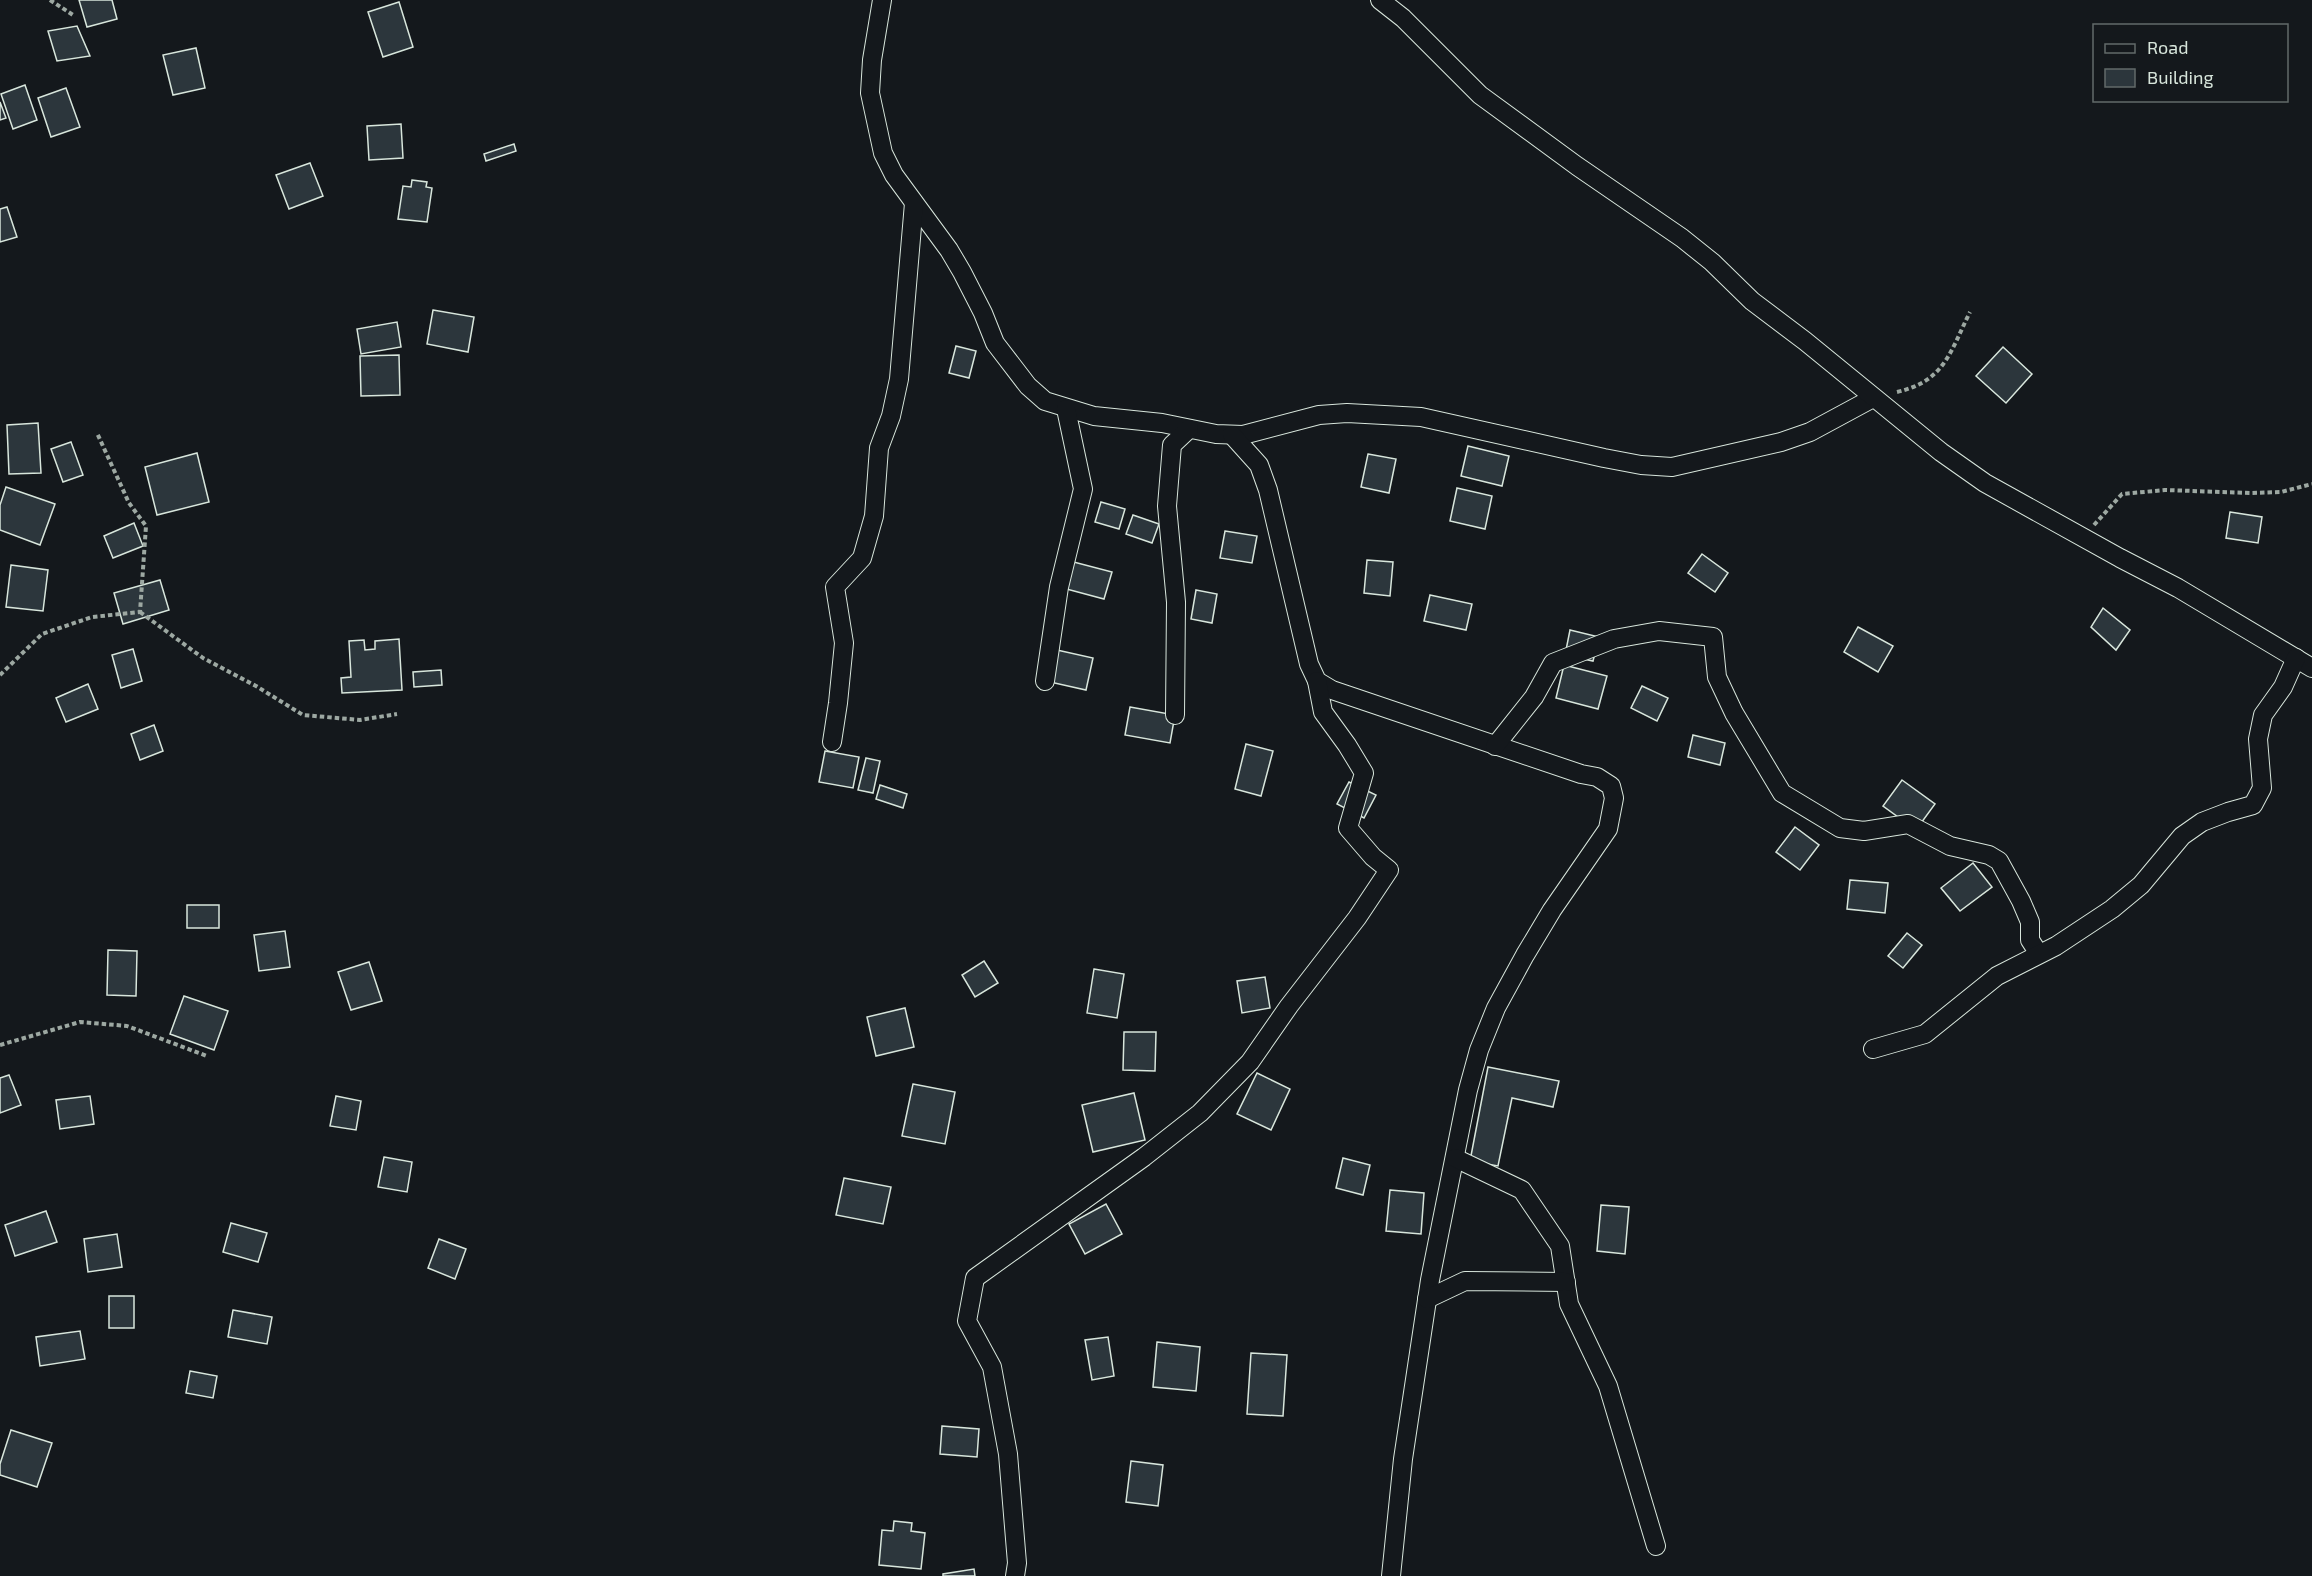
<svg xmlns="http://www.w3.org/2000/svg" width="2312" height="1576" font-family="'Exo 2',sans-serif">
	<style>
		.building { fill: #2c363c; stroke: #d8e6dc; stroke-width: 1.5 }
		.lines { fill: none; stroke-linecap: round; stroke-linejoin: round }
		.minor-casing { stroke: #d8e6dc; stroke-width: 20 }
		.path { stroke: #9da8a2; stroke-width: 4; stroke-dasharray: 4.5 3; stroke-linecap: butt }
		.minor { stroke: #14181c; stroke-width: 18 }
	</style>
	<rect width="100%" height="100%" fill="#14181c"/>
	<g class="building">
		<polygon points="79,0 112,0 117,19 87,27"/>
		<polygon points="399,2 413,47 383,57 368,12"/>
		<polygon points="77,26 90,56 57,61 48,31"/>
		<polygon points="196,48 205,88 173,95 163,55"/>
		<polygon points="25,85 37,120 13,129 1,94"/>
		<polygon points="66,88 80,127 51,137 38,98"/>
		<polygon points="0,102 6,118 0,120"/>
		<polygon points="401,124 403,158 369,160 367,126"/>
		<polygon points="514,144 516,151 486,161 484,154"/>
		<polygon points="310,163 323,196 289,209 276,175"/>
		<polygon points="412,180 427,182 426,187 432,188 427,222 398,219 403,186 411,187"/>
		<polygon points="7,207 17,237 0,242 0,209"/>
		<polygon points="433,310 474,317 468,352 427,344"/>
		<polygon points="397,322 401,347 361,354 357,329"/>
		<polygon points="956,346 976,351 969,378 949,373"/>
		<polygon points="2003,347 2032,374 2006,403 1976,376"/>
		<polygon points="399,355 400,395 361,396 360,356"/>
		<polygon points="38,423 41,473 9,474 7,425"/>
		<polygon points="71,442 83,475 63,482 51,449"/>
		<polygon points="1468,446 1509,456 1502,486 1461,476"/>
		<polygon points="197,453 209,502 157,515 145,467"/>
		<polygon points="1368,454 1396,459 1389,493 1361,487"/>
		<polygon points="6,487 55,504 40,545 0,530 0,505"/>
		<polygon points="1457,488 1492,496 1485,529 1450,521"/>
		<polygon points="1101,502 1125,509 1119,529 1095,522"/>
		<polygon points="2230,512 2262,517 2258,543 2226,538"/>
		<polygon points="1133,515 1159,524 1152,543 1126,534"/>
		<polygon points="134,523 143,546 113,558 104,536"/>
		<polygon points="1225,531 1257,536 1252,563 1220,558"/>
		<polygon points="1702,554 1728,573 1715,592 1688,573"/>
		<polygon points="1066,560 1112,572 1104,599 1059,587"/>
		<polygon points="1367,560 1393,562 1390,596 1364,593"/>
		<polygon points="11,565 48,570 43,611 6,607"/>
		<polygon points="160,580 169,610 123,624 114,593"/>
		<polygon points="1196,590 1217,594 1212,623 1191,619"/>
		<polygon points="1430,595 1472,604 1466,630 1424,621"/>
		<polygon points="2103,608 2130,630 2116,650 2091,627"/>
		<polygon points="1858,627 1893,646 1878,672 1844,652"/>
		<polygon points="1570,630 1599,637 1593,661 1565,655"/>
		<polygon points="399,639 402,690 342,693 341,678 351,677 349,641 364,640 365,650 375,649 375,641"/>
		<polygon points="133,649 142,681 121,688 112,655"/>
		<polygon points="1057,650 1093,658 1086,690 1050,682"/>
		<polygon points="1564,665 1607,676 1598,709 1556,698"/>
		<polygon points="441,670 442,685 414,687 413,672"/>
		<polygon points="88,684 98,709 66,722 56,698"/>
		<polygon points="1642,686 1668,698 1657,721 1631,708"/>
		<polygon points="1130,707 1175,715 1170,743 1125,735"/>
		<polygon points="154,725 163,751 140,760 131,734"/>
		<polygon points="1693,735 1725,743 1720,765 1688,757"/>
		<polygon points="1246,744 1273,751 1261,796 1235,789"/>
		<polygon points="825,751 859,757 853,788 819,782"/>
		<polygon points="866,758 880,761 873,793 858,790"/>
		<polygon points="1902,780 1935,804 1916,830 1883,806"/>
		<polygon points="1349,782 1376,795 1364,818 1337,804"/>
		<polygon points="880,785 907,794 903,808 876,799"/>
		<polygon points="1795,827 1819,845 1800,870 1776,852"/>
		<polygon points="1973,863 1992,887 1960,911 1941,888"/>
		<polygon points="1850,880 1888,883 1885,913 1847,909"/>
		<rect x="187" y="905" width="32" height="23"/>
		<polygon points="285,931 290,967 259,971 254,935"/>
		<polygon points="1907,933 1922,945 1903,968 1888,956"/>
		<polygon points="108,950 137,951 136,996 107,995"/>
		<polygon points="984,961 998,983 975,997 962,975"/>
		<polygon points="369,962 382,1001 351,1010 338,972"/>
		<polygon points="1094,969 1124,974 1117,1018 1087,1013"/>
		<polygon points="1265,977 1270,1008 1242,1013 1237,981"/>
		<polygon points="184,996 228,1011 214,1050 170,1034"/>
		<polygon points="905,1008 914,1047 876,1056 867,1017"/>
		<polygon points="1124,1032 1156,1032 1155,1071 1123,1070"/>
		<polygon points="1488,1067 1559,1081 1553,1107 1512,1098 1498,1166 1470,1161"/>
		<polygon points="1257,1073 1290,1089 1271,1130 1237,1114"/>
		<polygon points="9,1075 21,1105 0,1113 0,1078"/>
		<polygon points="913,1084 955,1092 945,1144 902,1136"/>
		<polygon points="1134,1093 1145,1140 1093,1152 1082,1105"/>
		<polygon points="90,1096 94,1124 60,1129 56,1100"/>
		<polygon points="336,1096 361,1101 356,1130 330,1126"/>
		<polygon points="384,1157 412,1162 407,1192 378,1187"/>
		<polygon points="1343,1158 1370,1165 1363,1195 1336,1188"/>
		<polygon points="844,1178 891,1187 883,1224 836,1215"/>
		<polygon points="1390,1190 1424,1193 1421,1234 1386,1231"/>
		<polygon points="1106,1204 1122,1234 1085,1254 1069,1224"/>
		<polygon points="1601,1205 1629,1207 1625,1254 1597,1251"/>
		<polygon points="46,1211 57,1242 15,1256 5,1225"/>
		<polygon points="231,1223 267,1233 258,1262 223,1252"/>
		<polygon points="117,1234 122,1267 88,1272 84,1239"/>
		<polygon points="439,1239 466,1249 455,1279 428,1268"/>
		<rect x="109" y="1296" width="25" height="32"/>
		<polygon points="233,1310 272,1317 267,1344 228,1337"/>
		<polygon points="80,1331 85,1359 40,1366 36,1337"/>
		<polygon points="1108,1337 1114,1376 1092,1380 1085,1340"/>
		<polygon points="1157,1342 1200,1347 1196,1391 1153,1387"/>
		<polygon points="1251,1353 1287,1355 1283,1416 1247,1414"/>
		<polygon points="190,1371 217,1376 213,1398 186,1393"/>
		<polygon points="942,1426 979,1429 977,1457 940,1454"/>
		<polygon points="11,1430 52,1443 37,1487 0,1475 0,1464"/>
		<polygon points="1131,1461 1163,1465 1158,1506 1126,1502"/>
		<polygon points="894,1521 912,1523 911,1531 925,1533 921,1569 879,1565 882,1530 893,1531"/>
		<polygon points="974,1569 975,1576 943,1576 943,1574"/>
	</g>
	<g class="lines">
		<defs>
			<g id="minor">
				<polyline points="882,0 872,60 870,93 883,153 894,175 949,250 962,272 983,313 995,343 1028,386 1045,401 1094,416 1162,423 1216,434 1243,435 1319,415 1347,413 1421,417 1604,458 1641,465 1672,467 1781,442 1810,432 1873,398"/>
				<polyline points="1380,0 1403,18 1480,95 1577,166 1682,238 1712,262 1752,301 1805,341 1941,452 1985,483 2120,558 2178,588 2312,668"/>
				<polyline points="1232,435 1259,465 1268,490 1309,664 1317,681 1332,690 1581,774 1597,777 1611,786 1614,798 1608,829 1552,910 1525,955 1496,1008 1479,1050 1468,1090 1430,1280 1403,1459 1391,1576"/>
				<polyline points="1045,681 1059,587 1083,489 1066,409"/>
				<polyline points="1175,715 1176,602 1167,506 1172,445 1189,429"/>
				<polyline points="832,742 838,703 844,643 835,587 862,558 874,516 879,448 891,416 899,379 914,203"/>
				<polyline points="1495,746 1534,697 1553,663 1614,639 1659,631 1713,637 1717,677 1734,713 1782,793 1840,828 1864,831 1908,824 1950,846 1989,855 1999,861 2021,901 2030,922 2030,940 2039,954"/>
				<polyline points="1873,1049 1925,1034 1997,976 2056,946 2112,909 2141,885 2182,836 2202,822 2228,812 2253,805 2262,788 2258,739 2263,715 2283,687 2296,658"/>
				<polyline points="1455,1158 1522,1190 1560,1246 1569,1304 1608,1386 1656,1546"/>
				<polyline points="1427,1299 1465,1281 1566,1282"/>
				<polyline points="1015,1576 1017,1563 1008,1454 992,1367 967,1321 975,1278 1144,1157 1200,1113 1250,1062 1289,1006 1357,918 1389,870 1373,857 1348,828 1364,773 1347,745 1323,712 1317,681"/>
			</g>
		</defs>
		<use href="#minor" class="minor-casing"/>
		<g class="path">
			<polyline points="50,0 73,15"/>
			<path d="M 1897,392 C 1945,381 1950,352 1970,312"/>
			<polyline points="2094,525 2122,494 2165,490 2250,493 2281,492 2312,484"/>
			<polyline points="140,612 203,658 256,686 303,715 360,720 397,714"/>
			<polyline points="0,675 42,634 92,617 140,612 146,526 129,503 97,433"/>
			<polyline points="0,1045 80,1022 127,1026 207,1056"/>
		</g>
		<use href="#minor" class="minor"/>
	</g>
	<rect x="2093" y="24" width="195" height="78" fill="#14181c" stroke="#626a69" stroke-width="1.5"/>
	<rect x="2105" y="44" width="30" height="9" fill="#14181c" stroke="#626a69" stroke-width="1.5"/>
	<text x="2147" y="54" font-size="18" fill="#d8e6dc">Road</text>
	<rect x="2105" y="69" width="30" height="18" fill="#2c363c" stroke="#626a69" stroke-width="1.5"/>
	<text x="2147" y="84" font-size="18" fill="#d8e6dc">Building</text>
</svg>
